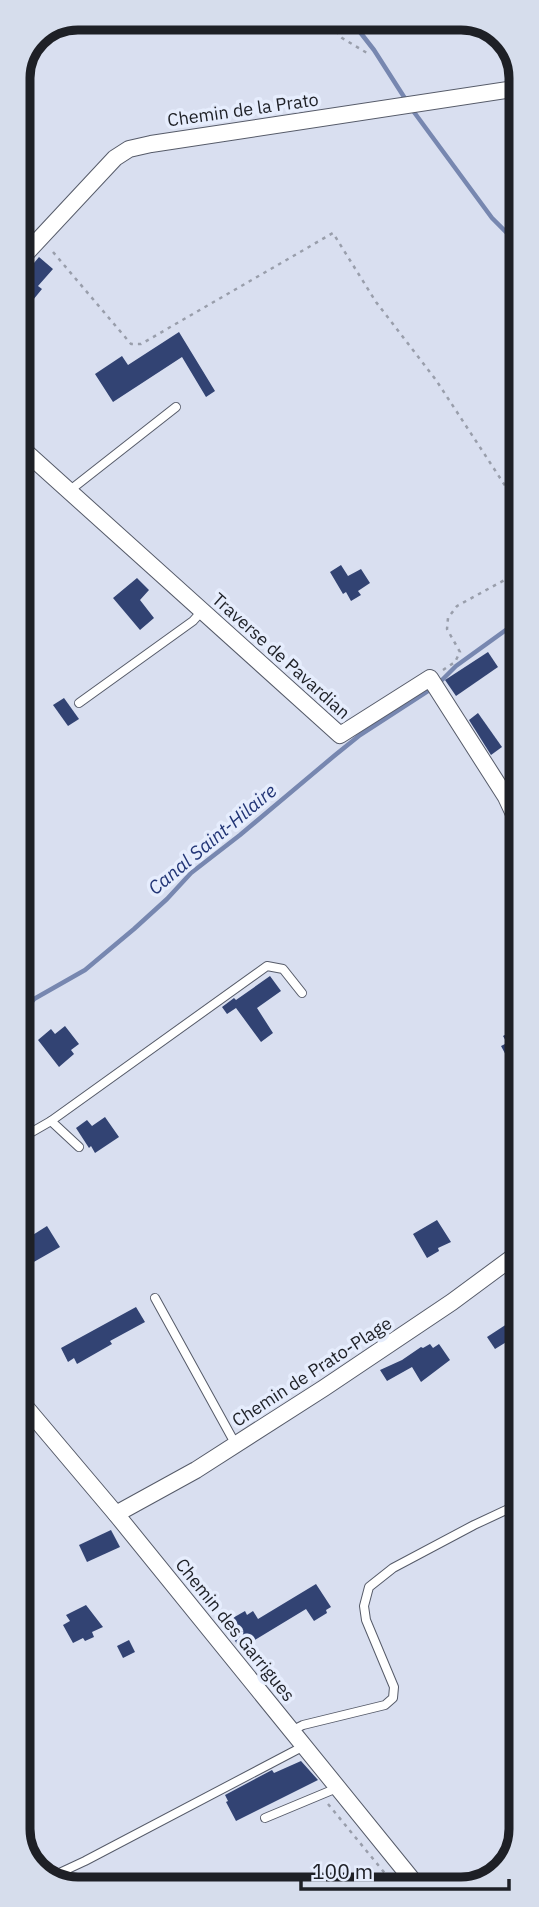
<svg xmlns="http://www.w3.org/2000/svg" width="539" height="1907" font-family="'IBM Plex Sans',sans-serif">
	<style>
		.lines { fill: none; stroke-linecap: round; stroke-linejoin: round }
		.stream { stroke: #7787b0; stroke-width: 4.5 }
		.building { fill: #324373 }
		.lane-casing { stroke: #565b69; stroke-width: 10 }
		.street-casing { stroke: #565b69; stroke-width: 18 }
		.path { stroke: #999eab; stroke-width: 2.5; stroke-dasharray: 3.5 5; stroke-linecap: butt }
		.lane { stroke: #fff; stroke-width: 8 }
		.street { stroke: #fff; stroke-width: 16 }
		.labels { text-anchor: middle; stroke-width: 7; stroke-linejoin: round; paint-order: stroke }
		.street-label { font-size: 18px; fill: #1e2026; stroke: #e6edfd }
		.water-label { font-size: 19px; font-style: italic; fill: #213475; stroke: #e6edfd }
		.rim { fill: none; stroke: #1e2026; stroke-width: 9 }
	</style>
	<rect width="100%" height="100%" fill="#d9dff0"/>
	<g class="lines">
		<g class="stream">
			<polyline points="349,18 374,50 406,100"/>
			<polyline points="411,108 492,218 520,246"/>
			<polyline points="439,683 456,666 521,619"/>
			<polyline points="18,1023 20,1017 34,999 85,970 134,929 167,899 191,873 240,835 334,756 360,735 434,687"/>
		</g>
	</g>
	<g class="building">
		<polygon points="39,257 53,269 38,286 42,289 33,300 30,298 18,311 18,282"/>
		<polygon points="179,332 215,391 206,397 182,357 113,402 95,374 122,356 128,365"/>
		<polygon points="341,565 348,576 361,569 370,583 358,591 361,595 351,601 346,592 343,594 330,572"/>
		<polygon points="137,578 149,590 140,600 154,618 140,630 113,598"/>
		<polygon points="488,652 498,667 456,696 445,680"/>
		<polygon points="64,698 79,719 68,726 53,705"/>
		<polygon points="478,713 502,747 491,755 469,720"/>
		<polygon points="270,976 281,991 257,1008 273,1033 261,1042 236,1008 227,1014 222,1007 234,998 236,1000"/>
		<polygon points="65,1026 79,1044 71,1050 74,1054 59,1067 38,1040 51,1029 55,1034"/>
		<polygon points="521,1026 521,1052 508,1059 501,1046 507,1043 503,1036"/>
		<polygon points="105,1117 119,1137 95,1153 91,1146 89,1148 76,1128 87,1120 92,1126"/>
		<polygon points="437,1220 451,1242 438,1248 439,1251 427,1258 413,1234"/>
		<polygon points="47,1226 60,1247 32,1263 20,1243"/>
		<polygon points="136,1307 145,1322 110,1341 112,1344 77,1364 74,1358 68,1362 61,1348"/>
		<polygon points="521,1315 521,1333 495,1349 487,1337"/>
		<polygon points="430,1344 433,1348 439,1344 450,1360 421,1382 412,1367 387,1381 380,1370 402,1360 421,1347 423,1348"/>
		<polygon points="111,1530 120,1547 87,1562 79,1545"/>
		<polygon points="316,1584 331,1607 326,1610 327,1613 314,1621 306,1609 240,1649 224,1623 245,1611 247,1615 253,1611 258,1619"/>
		<polygon points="86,1605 103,1627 92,1632 94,1637 85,1641 83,1638 73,1643 63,1625 70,1621 66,1615"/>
		<polygon points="129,1640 135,1652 123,1658 117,1646"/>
		<polygon points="301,1761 318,1780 236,1821 226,1802 228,1801 225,1795 272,1770 274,1773"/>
	</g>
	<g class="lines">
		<defs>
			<g id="lane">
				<polyline points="69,491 176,407"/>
				<polyline points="79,703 193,621 202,611"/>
				<polyline points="51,1121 79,1147"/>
				<polyline points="18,1140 51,1121 267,966 283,969 302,993"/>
				<polyline points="155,1298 236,1445"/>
				<polyline points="291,1731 303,1725 385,1705 393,1698 394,1687 366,1620 364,1606 369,1587 393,1568 474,1525 521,1503"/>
				<polyline points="265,1818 337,1788"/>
				<polyline points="43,1877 55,1875 85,1861 304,1746"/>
			</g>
			<g id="street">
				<polyline points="18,262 115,158 129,149 151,144 520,88"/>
				<polyline points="18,445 340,735 430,678 506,797 521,829"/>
				<polyline points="18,1398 116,1514 419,1888"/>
				<polyline points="116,1514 196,1470 324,1388 452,1302 521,1251"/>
			</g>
		</defs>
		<use href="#lane" class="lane-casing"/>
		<use href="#street" class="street-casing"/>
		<g class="path">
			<polyline points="325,18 342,38 367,53"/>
			<polyline points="53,252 131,344 141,344 333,233 376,302 436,380 521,510"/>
			<polyline points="443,670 455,662 460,652 447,629 448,618 457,606 521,571"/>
			<polyline points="328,1804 397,1888"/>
		</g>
		<use href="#lane" class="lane"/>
		<use href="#street" class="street"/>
	</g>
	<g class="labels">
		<g class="street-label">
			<text transform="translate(243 110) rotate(-8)" y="6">Chemin de la Prato</text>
			<text transform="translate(281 656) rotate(42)" y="6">Traverse de Pavardian</text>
			<text transform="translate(312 1372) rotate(-33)" y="6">Chemin de Prato-Plage</text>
			<text transform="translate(235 1630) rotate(51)" y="6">Chemin des Garrigues</text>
		</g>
		<g class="water-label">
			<text transform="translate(212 839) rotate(-40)" y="7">Canal Saint-Hilaire</text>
		</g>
	</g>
	<path d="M0 0H539V1907H0ZM78 30H461A48 48 0 0 1 509 78V1829A48 48 0 0 1 461 1877H78A48 48 0 0 1 30 1829V78A48 48 0 0 1 78 30Z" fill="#d6ddec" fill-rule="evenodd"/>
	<path class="rim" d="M78 30H461A48 48 0 0 1 509 78V1829A48 48 0 0 1 461 1877H78A48 48 0 0 1 30 1829V78A48 48 0 0 1 78 30Z"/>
	<path d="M301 1879v10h208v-10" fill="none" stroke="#1e2026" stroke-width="3.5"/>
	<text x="312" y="1879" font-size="21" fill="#1e2026" stroke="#e6edfd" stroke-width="5" paint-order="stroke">100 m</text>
</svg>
